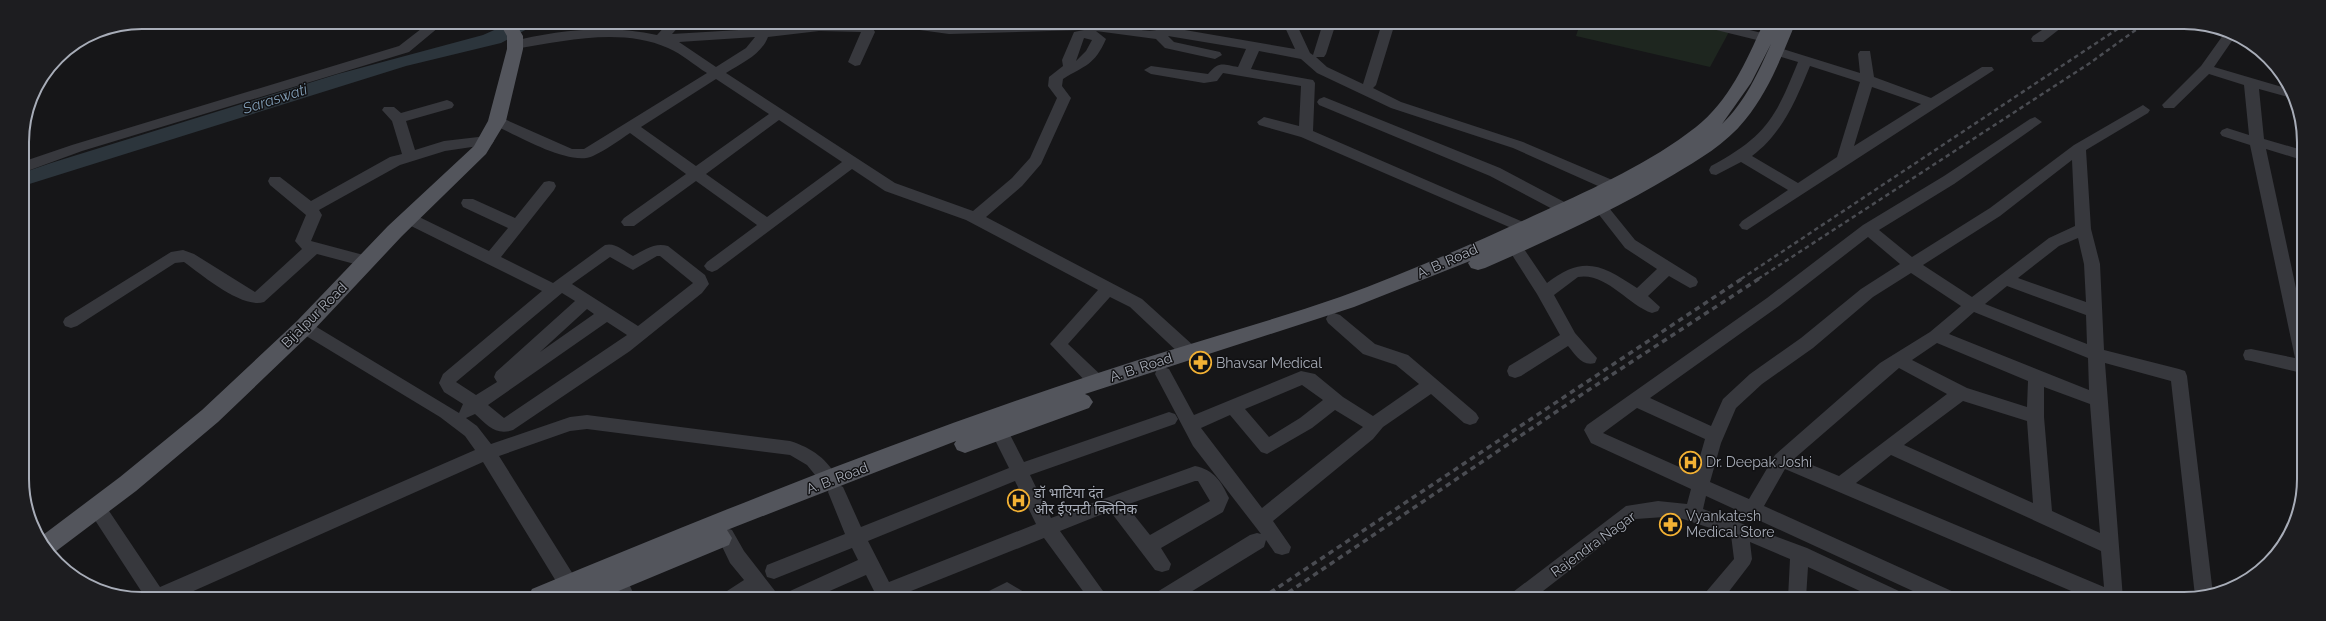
<svg xmlns="http://www.w3.org/2000/svg" width="2326" height="621" font-family="Raleway,'Noto Sans Devanagari',sans-serif">
	<style>
		.green { fill: #1e261f }
		.water { fill: #2c353c }
		.lines { fill: none; stroke-linecap: round; stroke-linejoin: round }
		.minor { fill: #37383d; fill-rule: evenodd }
		.major { fill: #53555c; fill-rule: evenodd }
		.rail-far1 { stroke: #4a4c52; stroke-width: 2.5; stroke-dasharray: 4.5 3.5; stroke-linecap: butt }
		.rail { stroke: #4a4c52; stroke-width: 3.5; stroke-dasharray: 5.5 4.5; stroke-linecap: butt }
		.labels { text-anchor: middle; stroke-width: 3; stroke-linejoin: round; paint-order: stroke }
		.street-label { font-size: 14px; fill: #a8adb8; stroke: #111113 }
		.poi-label { font-size: 14px; fill: #a8adb8; stroke: #111113; text-anchor: start }
		.water-label { font-size: 15px; font-style: italic; fill: #7f9bb3; stroke: #111113 }
		.rim { fill: none; stroke: #a8adb8; stroke-width: 2 }
	</style>
	<rect width="100%" height="100%" fill="#161618"/>
	<polygon class="green" points="1580,24 1706,24 1730,30 1710,67 1576,36"/>
	<polygon class="water" points="512,22 547,22 531,27 501,43 406,66 23,186 22,173 51,163 338,74 483,35"/>
	<g class="lines">
		<g class="minor">
			<path d="M 151,22 L 187,22 L 186,25 C 174,28 159,34 151,22 Z"/>
			<polygon points="430,22 445,22 409,52 82,151 22,173 22,162 72,145 399,46"/>
			<path d="M 668,23 L 682,23 L 672,34 L 772,28 L 777,23 L 790,23 L 788,26 L 819,23 L 871,25 L 875,32 L 860,65 L 855,66 L 848,62 L 861,32 L 819,31 L 768,37 C 761,55 742,63 726,73 L 895,183 L 973,211 L 1012,178 L 1030,158 L 1057,98 L 1048,86 L 1049,77 L 1063,66 L 1062,60 L 1074,32 L 1084,30 L 949,34 L 898,27 L 892,23 L 927,23 L 949,26 C 1007,24 1066,19 1123,27 C 1139,29 1157,36 1169,23 L 1183,23 L 1179,29 L 1295,49 L 1283,23 L 1296,23 L 1310,53 L 1313,55 L 1323,23 L 1336,23 L 1326,54 L 1324,57 L 1316,57 L 1327,67 L 1363,84 L 1382,23 L 1395,23 L 1376,85 L 1373,88 L 1401,102 L 1523,142 L 1617,182 L 1619,186 L 1617,190 L 1607,190 L 1513,148 L 1391,108 L 1317,73 L 1301,59 L 1259,51 L 1251,69 L 1313,80 L 1315,83 L 1313,131 L 1528,224 L 1531,228 L 1528,232 L 1523,233 L 1301,137 L 1259,125 L 1257,122 L 1264,117 L 1299,126 L 1301,86 L 1223,73 L 1217,81 L 1204,83 L 1151,74 L 1144,70 L 1151,66 L 1208,74 C 1219,61 1222,64 1238,67 L 1246,49 L 1168,36 L 1174,42 L 1220,52 L 1222,55 L 1215,59 L 1165,48 L 1156,39 L 1096,31 L 1106,39 C 1094,66 1085,65 1063,79 L 1062,86 L 1071,98 L 1041,164 L 1022,186 L 986,217 L 1142,299 L 1195,347 L 1197,352 L 1195,357 L 1189,358 L 1183,357 L 1130,307 L 1110,297 L 1068,344 L 1103,377 L 1105,382 L 1103,387 L 1097,389 L 1091,387 L 1050,344 L 1098,290 L 966,220 L 885,191 L 852,169 L 717,270 L 712,272 L 707,270 L 704,266 L 707,262 L 757,225 L 696,181 L 634,226 L 624,226 L 621,222 L 624,218 L 686,174 L 630,133 C 618,141 606,150 593,156 C 570,167 516,135 492,124 L 490,121 L 497,116 L 502,118 L 572,149 L 584,149 L 707,73 C 694,65 682,54 668,48 C 621,27 564,41 515,49 L 510,48 L 508,45 L 510,42 C 556,30 610,24 657,35 ZM 755,37 L 746,48 L 716,67 L 679,42 ZM 1084,38 L 1092,40 L 1086,51 L 1076,61 ZM 716,79 L 769,114 L 696,166 L 641,127 ZM 779,120 L 842,162 L 767,217 L 706,174 Z"/>
			<polygon points="1702,24 1725,24 1770,35 1772,38 1765,42 1704,27"/>
			<polygon points="2051,24 2066,24 2043,42 2033,42 2031,39 2033,36"/>
			<polygon points="2226,31 2236,35 2214,67 2292,90 2295,99 2259,89 2264,139 2302,150 2302,160 2266,149 2302,316 2302,373 2251,361 2245,360 2243,355 2245,350 2251,349 2295,358 2250,145 2222,136 2220,133 2222,130 2227,128 2249,135 2244,85 2209,74 2174,108 2164,108 2162,105 2201,66"/>
			<path d="M 1776,47 L 1860,73 L 1858,54 L 1860,51 L 1870,51 L 1874,77 L 1931,98 L 1982,67 L 1992,67 L 1994,70 L 1747,230 L 1742,229 L 1739,225 L 1742,221 L 1788,190 L 1741,162 L 1716,175 L 1711,174 L 1709,170 L 1711,166 C 1766,136 1775,119 1798,62 L 1771,54 L 1769,51 L 1771,48 ZM 1810,66 L 1860,82 L 1837,157 L 1798,183 L 1752,156 C 1782,134 1796,100 1810,66 ZM 1872,87 L 1921,104 L 1854,146 Z"/>
			<polygon points="1324,97 1500,168 1570,205 1572,209 1570,213 1560,213 1490,176 1319,105 1317,102 1319,99"/>
			<path d="M 447,100 L 452,102 L 454,105 L 452,108 L 406,121 L 415,150 L 444,141 L 487,136 L 492,138 L 494,141 L 492,144 L 445,151 L 400,165 L 319,210 L 322,215 L 311,241 L 371,257 L 374,261 L 371,265 L 366,267 L 317,254 L 264,302 C 242,309 202,275 184,262 L 175,263 L 77,326 L 71,328 L 65,326 L 63,322 L 65,318 L 171,252 L 183,250 L 194,254 L 255,292 L 302,249 L 295,241 L 306,215 L 270,185 L 268,181 L 270,177 L 280,177 L 311,201 L 390,157 L 402,154 L 392,121 L 382,110 L 384,107 L 394,107 L 401,113 Z"/>
			<path d="M 2143,105 L 2150,110 L 2148,113 L 2086,150 L 2091,229 L 2100,264 L 2104,350 L 2179,369 L 2185,371 L 2187,376 L 2213,594 L 2195,598 L 2195,596 L 2171,381 L 2105,363 L 2123,599 L 2090,599 L 1785,469 L 1764,506 L 1956,593 L 1958,599 L 1928,598 L 1706,496 L 1703,509 L 1807,548 L 1901,592 L 1903,598 L 1875,598 L 1808,567 L 1806,598 L 1788,598 L 1790,559 L 1750,542 L 1752,559 L 1750,564 L 1724,598 L 1704,598 L 1706,592 L 1734,559 L 1731,535 L 1680,518 L 1664,517 L 1636,519 L 1534,598 L 1511,598 L 1513,592 L 1626,506 L 1658,501 L 1687,504 L 1691,489 L 1591,443 L 1584,430 L 1587,425 L 1767,298 L 1863,225 L 1944,176 L 2030,119 L 2035,117 L 2042,122 L 1954,184 L 1879,230 L 1912,257 L 1990,208 L 2074,145 ZM 2072,160 L 2075,226 L 2049,238 L 1972,297 L 1923,265 L 2000,216 ZM 1868,237 L 1900,264 L 1861,289 L 1801,338 L 1750,374 L 1723,399 L 1711,426 L 1650,398 L 1779,306 ZM 2078,238 L 2084,264 L 2086,302 L 2018,278 L 2059,246 ZM 1911,273 L 1961,306 L 1930,332 L 1880,363 L 1775,455 L 1749,499 L 1710,482 L 1721,443 L 1736,408 L 1762,384 L 1813,348 L 1873,297 ZM 2007,286 L 2086,315 L 2087,344 L 1985,304 ZM 1974,312 L 2088,358 L 2089,390 L 1949,334 ZM 1937,343 L 2028,381 L 2027,407 L 1967,388 L 1912,360 ZM 1899,368 L 1947,394 L 1839,476 L 1795,458 ZM 2044,387 L 2090,404 L 2100,533 L 2052,511 L 2044,417 ZM 1963,401 L 2027,421 L 2033,503 L 1904,445 ZM 1637,408 L 1705,439 L 1695,474 L 1603,433 ZM 1891,455 L 2101,551 L 2104,587 L 1856,483 Z"/>
			<path d="M 549,181 L 554,182 L 556,186 L 554,190 L 501,257 L 553,283 L 605,245 C 615,242 624,251 633,256 C 644,250 655,242 668,246 L 705,275 L 709,284 L 702,293 L 630,351 L 513,430 C 496,436 487,425 475,414 L 466,418 L 477,426 L 491,444 L 570,417 L 587,415 L 790,441 C 812,448 828,459 839,481 L 837,484 L 843,487 L 861,527 L 1009,468 L 991,432 L 994,427 L 1000,425 L 1006,427 L 1024,462 L 1169,412 L 1175,414 L 1178,419 L 1175,424 L 1030,475 L 1051,518 L 1195,466 C 1214,470 1221,481 1229,498 L 1223,512 L 1161,548 L 1171,564 L 1169,570 L 1162,572 L 1155,570 L 1110,511 L 1060,531 L 1108,598 L 1088,598 L 1044,538 L 896,597 L 877,597 L 866,575 L 816,597 L 788,597 L 790,591 L 858,560 L 852,548 L 774,579 L 767,577 L 765,571 L 767,565 L 845,534 L 828,492 L 830,488 L 824,486 L 807,465 L 790,455 L 587,429 L 570,431 L 499,456 L 576,579 L 578,585 L 576,591 L 569,594 L 562,591 L 483,462 L 180,597 L 145,597 L 91,514 L 88,508 L 91,502 L 97,500 L 103,502 L 160,587 L 475,450 L 465,436 L 440,417 L 298,331 L 296,327 L 298,323 L 304,321 L 310,323 L 459,413 L 463,404 L 444,392 L 439,383 L 443,374 L 542,291 L 403,222 L 400,218 L 403,214 L 413,214 L 489,251 L 508,228 L 463,207 L 461,203 L 463,199 L 473,199 L 515,218 L 544,182 ZM 657,256 L 660,256 L 693,283 L 638,326 L 572,284 L 610,257 L 633,270 ZM 562,293 L 575,301 L 496,372 L 494,377 L 497,382 L 476,395 L 456,382 ZM 587,309 L 594,314 L 540,352 ZM 607,322 L 627,335 L 504,418 L 488,405 ZM 1015,481 L 1036,524 L 889,582 L 868,541 ZM 1195,481 L 1198,481 L 1210,501 L 1150,535 L 1126,505 Z"/>
			<path d="M 1600,202 L 1605,203 L 1635,240 L 1696,278 L 1698,282 L 1696,286 L 1690,288 L 1669,276 L 1648,296 L 1660,307 L 1658,311 L 1652,313 C 1628,305 1606,272 1578,277 L 1554,295 L 1575,333 L 1597,358 L 1595,363 C 1582,367 1575,354 1568,346 L 1521,376 L 1515,378 L 1509,376 L 1507,371 L 1509,366 L 1560,335 L 1537,294 L 1507,247 L 1510,243 L 1515,241 L 1520,243 L 1547,283 C 1583,255 1601,264 1637,288 L 1657,269 L 1625,248 L 1593,207 L 1595,203 Z"/>
			<path d="M 1334,313 L 1340,315 L 1375,344 L 1408,355 L 1476,413 L 1479,418 L 1476,423 L 1470,425 L 1464,423 L 1431,394 L 1383,427 L 1373,439 L 1273,521 L 1291,547 L 1289,553 L 1282,555 L 1275,553 L 1266,540 L 1264,547 L 1181,598 L 1155,598 L 1157,592 L 1250,535 L 1257,533 L 1261,534 L 1193,446 L 1155,374 L 1157,369 L 1163,367 L 1169,369 L 1194,415 L 1301,371 L 1315,374 L 1343,397 L 1373,416 L 1419,384 L 1396,365 L 1363,354 L 1328,323 L 1326,319 L 1328,315 ZM 1302,385 L 1323,400 L 1300,418 L 1269,437 L 1245,409 ZM 1335,410 L 1363,427 L 1262,508 L 1201,428 L 1230,415 L 1261,452 L 1267,454 L 1312,428 Z"/>
			<polygon points="726,528 732,530 744,551 775,591 777,597 757,597 755,594 750,597 725,597 727,591 744,580 730,563 717,536 720,530"/>
			<polygon points="618,573 625,575 635,597 616,597 609,581 611,575"/>
			<polygon points="1007,582 1024,592 1026,598 985,598 987,592"/>
		</g>
		<g class="major">
			<polygon points="499,22 515,22 523,36 523,49 506,121 486,154 402,236 311,333 218,422 136,491 51,555 39,538 120,477 202,410 297,321 388,226 474,146 488,121 507,49 507,36"/>
			<path d="M 1763,24 L 1795,24 C 1781,58 1768,92 1745,120 C 1726,144 1698,160 1673,175 C 1613,211 1549,240 1485,268 L 1478,270 L 1471,268 L 1468,263 L 1470,261 L 1354,307 L 1085,394 L 1089,396 L 1093,402 L 1089,408 L 965,453 L 957,450 L 954,444 L 956,441 L 727,530 L 732,538 L 729,545 L 604,597 L 528,597 L 532,589 C 717,512 904,437 1095,374 C 1176,347 1259,325 1340,297 C 1409,272 1477,242 1544,211 C 1596,187 1650,163 1696,127 C 1729,101 1746,62 1763,24 ZM 1771,44 C 1758,73 1745,102 1722,124 L 1751,83 Z"/>
		</g>
		<g class="rail-far1">
			<polyline points="1741,279 2125,24"/>
			<polyline points="1758,279 2090,63 2144,24"/>
		</g>
		<g class="rail">
			<polyline points="1262,598 1743,278"/>
			<polyline points="1280,598 1587,391 1760,278"/>
		</g>
	</g>
	<defs>
		<symbol id="pharmacy-ring" viewBox="-11 -11 22 22"><circle r="9.5" fill="#111113" stroke="#f2b134" stroke-width="1.5"/><path d="M-2-6h4v4h4v4h-4v4h-4v-4h-4v-4h4Z" fill="#f2b134"/></symbol>
		<symbol id="hospital-ring" viewBox="-11 -11 22 22"><circle r="9.5" fill="#111113" stroke="#f2b134" stroke-width="1.5"/><path d="M-5-5h3v3.5h4V-5h3V5h-3V1.5h-4V5h-3Z" fill="#f2b134"/></symbol>
	</defs>
	<g fill-rule="evenodd">
		<use href="#pharmacy-ring" x="1188" y="350" width="25" height="25"/>
		<use href="#hospital-ring" x="1678" y="450" width="25" height="25"/>
		<use href="#hospital-ring" x="1006" y="488" width="25" height="25"/>
		<use href="#pharmacy-ring" x="1658" y="512" width="25" height="25"/>
	</g>
	<g class="labels">
		<g class="street-label">
			<text transform="translate(1447 261) rotate(-24)" y="5">A. B. Road</text>
			<text transform="translate(314 315) rotate(-45)" y="5">Bijalpur Road</text>
			<text transform="translate(1141 367) rotate(-18)" y="5">A. B. Road</text>
			<text transform="translate(837 478) rotate(-21)" y="5">A. B. Road</text>
			<text transform="translate(1593 544) rotate(-36)" y="5">Rajendra Nagar</text>
		</g>
		<g class="poi-label">
			<text x="1216" y="368">Bhavsar Medical</text>
			<text x="1706" y="467">Dr. Deepak Joshi</text>
			<text x="1034" y="498">डॉ भाटिया दंत<tspan x="1034" dy="16">और ईएनटी क्लिनिक</tspan></text>
			<text x="1686" y="521">Vyankatesh<tspan x="1686" dy="16">Medical Store</tspan></text>
		</g>
		<g class="water-label">
			<text transform="translate(275 99) rotate(-18)" y="5">Saraswati</text>
		</g>
	</g>
	<path d="M0 0H2326V621H0ZM142 29H2184A113 113 0 0 1 2297 142V479A113 113 0 0 1 2184 592H142A113 113 0 0 1 29 479V142A113 113 0 0 1 142 29Z" fill="#1d1d20" fill-rule="evenodd"/>
	<path class="rim" d="M142 29H2184A113 113 0 0 1 2297 142V479A113 113 0 0 1 2184 592H142A113 113 0 0 1 29 479V142A113 113 0 0 1 142 29Z"/>
</svg>
